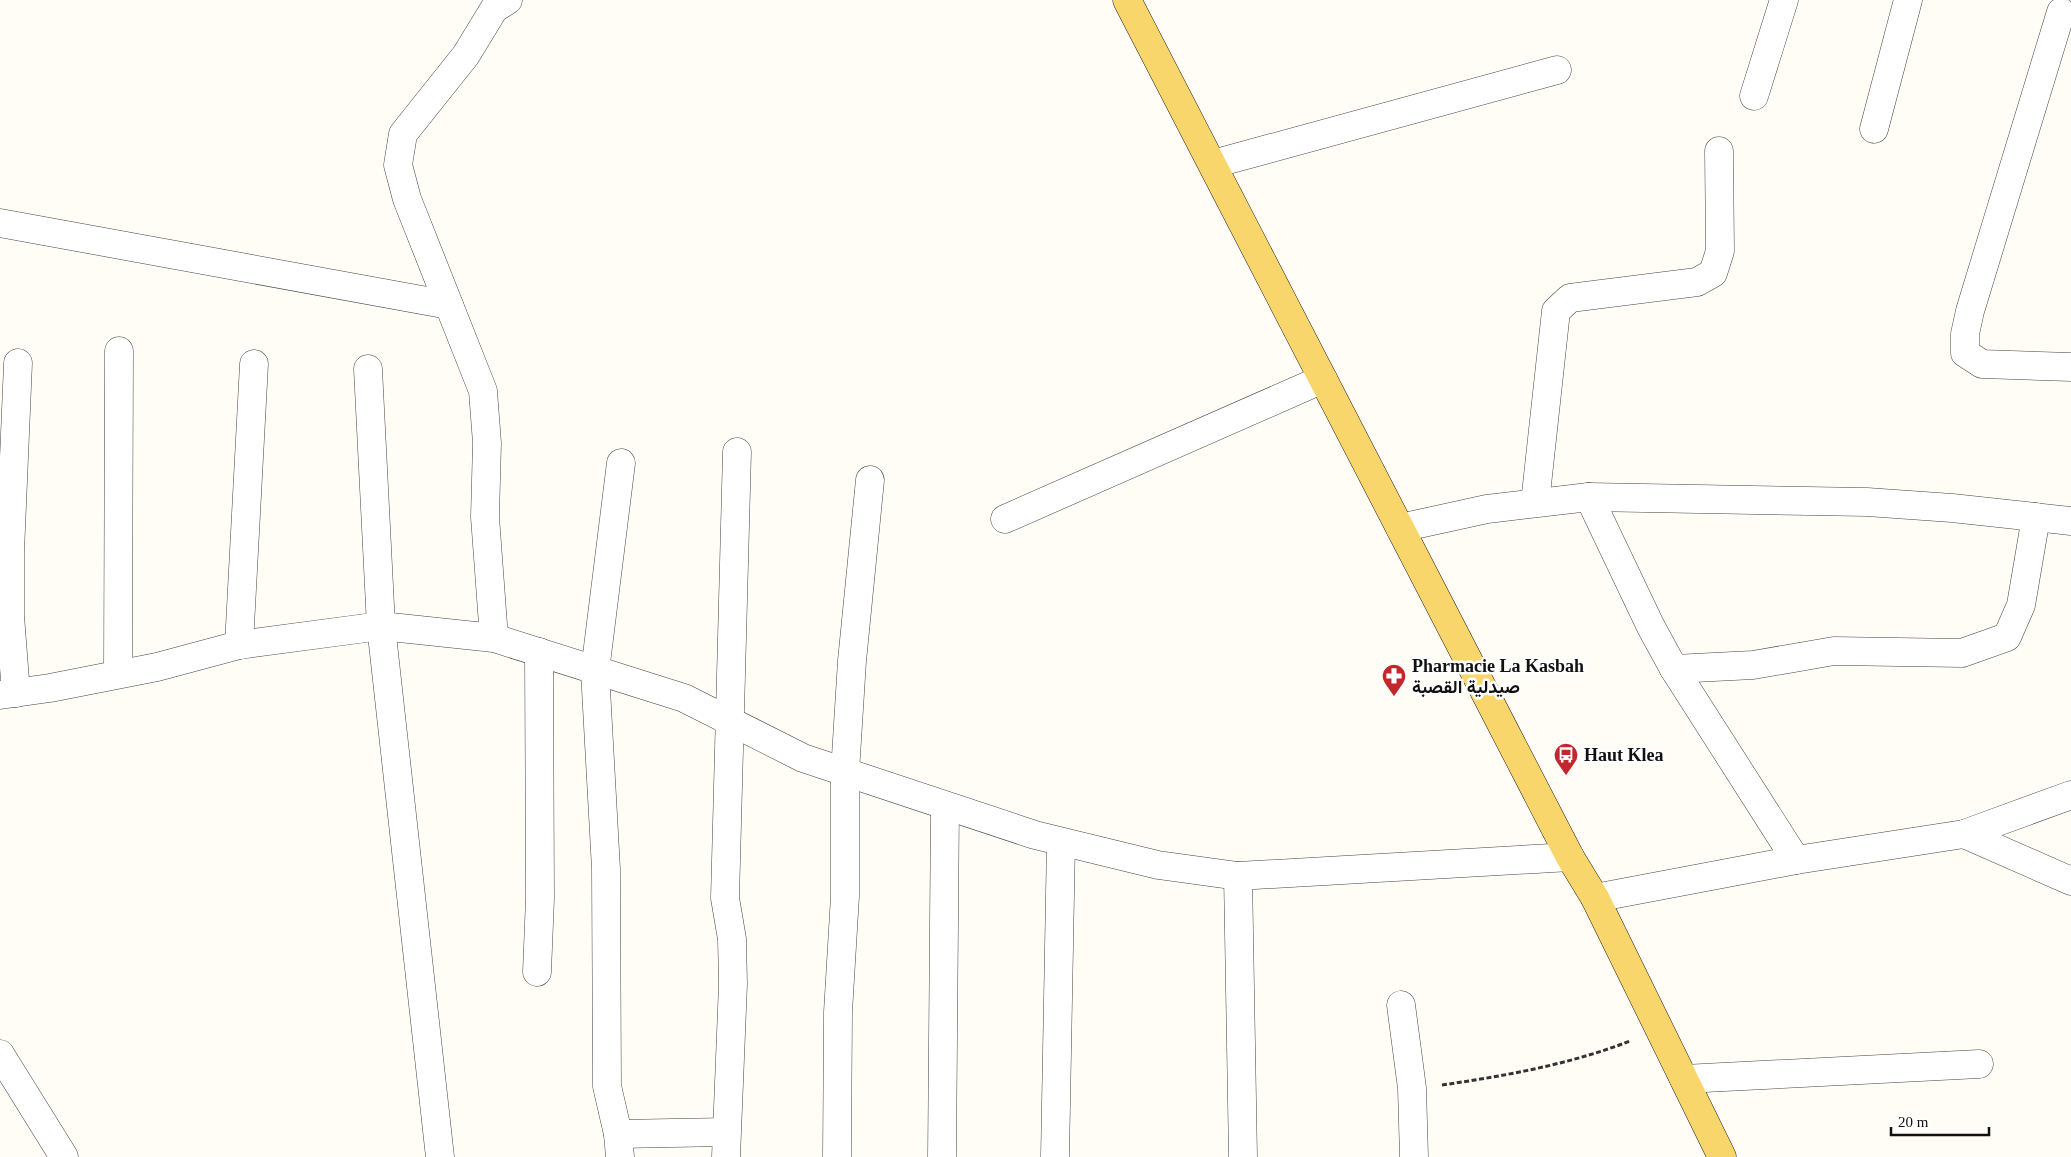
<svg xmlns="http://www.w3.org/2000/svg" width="2071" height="1157" font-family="'Times New Roman',Vazirmatn,serif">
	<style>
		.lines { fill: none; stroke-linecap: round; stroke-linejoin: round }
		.minor-casing { stroke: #444; stroke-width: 29 }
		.major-casing { stroke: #222; stroke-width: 29 }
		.path { stroke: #333; stroke-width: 3; stroke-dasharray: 5 2.5; stroke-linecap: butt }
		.minor { stroke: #fff; stroke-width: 28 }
		.major { stroke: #f9d66b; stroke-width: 28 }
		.labels { text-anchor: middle; stroke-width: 5; stroke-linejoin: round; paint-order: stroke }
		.poi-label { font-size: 18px; font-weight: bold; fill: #111; stroke: #fff; text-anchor: start }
	</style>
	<rect width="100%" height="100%" fill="#fffdf5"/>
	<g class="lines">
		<defs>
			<g id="minor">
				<polyline points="2061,12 1970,311 1965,334 1965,353 1982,364 2071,367"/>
				<polyline points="1754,96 1784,0"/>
				<polyline points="1874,129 1908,0"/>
				<polyline points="1213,164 1557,70"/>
				<polyline points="0,223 449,305"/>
				<polyline points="368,369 381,626 440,1157"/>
				<polyline points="1589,497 1651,627 1674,669 1796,860"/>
				<polyline points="1535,503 1556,311 1570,298 1697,282 1713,273 1720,251 1719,151"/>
				<polyline points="1005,519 1323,379"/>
				<polyline points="1400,528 1487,509 1589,497 1867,502 1952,508 2071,521"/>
				<polyline points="494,638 485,517 487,443 483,391 407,199 398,165 403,134 466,55 494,9 508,0"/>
				<polyline points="239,645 254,364"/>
				<polyline points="1674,669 1753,665 1834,651 1962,653 2007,637 2021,605 2036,517"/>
				<polyline points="118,673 119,351"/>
				<polyline points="16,693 10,616 10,552 18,363"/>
				<polyline points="0,695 50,688 157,667 239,645 381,626 447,633 494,638 684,698 803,758 1035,835 1158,865 1238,876 1570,857"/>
				<polyline points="1964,834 2071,881"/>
				<polyline points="1238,876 1243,1157"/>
				<polyline points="1595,898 1796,860 1964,834 2071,795"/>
				<polyline points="537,972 540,898 539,652"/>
				<polyline points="1401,1005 1412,1088 1414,1157"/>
				<polyline points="0,1054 64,1157"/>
				<polyline points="1684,1079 1979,1064"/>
				<polyline points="618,1134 607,1086 606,869 595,671 621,463"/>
				<polyline points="620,1157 618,1134 726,1132"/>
				<polyline points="726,1157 733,984 732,939 725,898 737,452"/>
				<polyline points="837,1157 838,1012 845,896 845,772 852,661 870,480"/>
				<polyline points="942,1157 945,806"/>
				<polyline points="1055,1157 1061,842"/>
			</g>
			<polyline id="major" points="1127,0 1570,857 1595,898 1722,1157"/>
		</defs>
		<use href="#minor" class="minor-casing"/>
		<use href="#major" class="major-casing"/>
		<path class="path" d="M 1442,1085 C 1505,1076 1571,1064 1630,1041"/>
		<use href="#minor" class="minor"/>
		<use href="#major" class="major"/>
	</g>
	<defs>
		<symbol id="pharmacy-pin" viewBox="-11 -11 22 30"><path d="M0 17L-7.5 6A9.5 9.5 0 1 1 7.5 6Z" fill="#c4262e" stroke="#fff"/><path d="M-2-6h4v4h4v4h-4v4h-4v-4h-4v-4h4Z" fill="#fff"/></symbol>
		<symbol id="bus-pin" viewBox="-11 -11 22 30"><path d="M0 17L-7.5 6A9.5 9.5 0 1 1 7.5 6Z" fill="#c4262e" stroke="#fff"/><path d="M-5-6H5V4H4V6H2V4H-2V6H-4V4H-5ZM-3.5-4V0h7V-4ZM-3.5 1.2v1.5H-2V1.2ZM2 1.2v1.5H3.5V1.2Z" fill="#fff"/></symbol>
	</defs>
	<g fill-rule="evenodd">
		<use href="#pharmacy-pin" x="1380" y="662" width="28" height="38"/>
		<use href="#bus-pin" x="1552" y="741" width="28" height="38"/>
	</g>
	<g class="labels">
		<g class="poi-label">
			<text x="1412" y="672">Pharmacie La Kasbah<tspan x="1412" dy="21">صيدلية القصبة</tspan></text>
			<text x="1584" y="761">Haut Klea</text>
		</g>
	</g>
	<path d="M1891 1127v8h98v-8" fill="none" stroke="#111111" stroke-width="2.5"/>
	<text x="1898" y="1127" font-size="15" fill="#111111" stroke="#ffffff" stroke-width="4" paint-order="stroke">20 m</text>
</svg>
